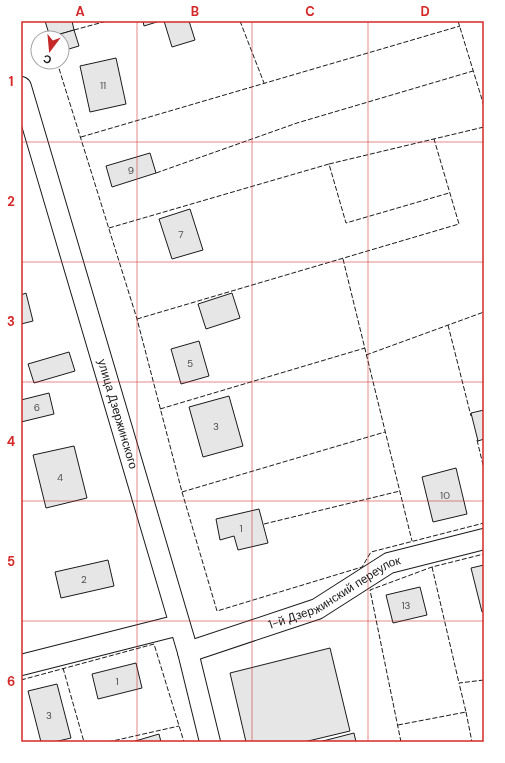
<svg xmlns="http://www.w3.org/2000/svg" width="505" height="763" font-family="'DM Sans',sans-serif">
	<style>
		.building { fill: #e6e6e6; stroke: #1a1a1a }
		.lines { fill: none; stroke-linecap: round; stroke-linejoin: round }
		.minor-casing { stroke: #1a1a1a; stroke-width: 22 }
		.minor { stroke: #fff; stroke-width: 20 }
		.fence { stroke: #1a1a1a; stroke-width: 1; stroke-dasharray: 5 2; stroke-linecap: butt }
		.grid { fill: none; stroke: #d62828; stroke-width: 1; stroke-opacity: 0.55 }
		.labels { text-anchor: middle; stroke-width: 3; stroke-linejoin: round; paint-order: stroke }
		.number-label { font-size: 10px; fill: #4d4d4d }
		.street-label { font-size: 12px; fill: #1a1a1a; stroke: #fff }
		.neatline { fill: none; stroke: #d62828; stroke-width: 1.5 }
		.grid-label { font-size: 13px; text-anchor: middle; font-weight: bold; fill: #d62828 }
	</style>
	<rect width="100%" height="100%" fill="#fff"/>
	<g class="building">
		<polygon points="45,21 72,21 74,30 50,37"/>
		<polygon points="143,21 160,21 144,26"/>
		<polygon points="164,21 189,21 195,40 172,47"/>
		<polygon points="74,30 79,46 62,51 62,38 50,38 50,37"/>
		<polygon points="116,58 126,104 90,112 80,66"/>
		<polygon points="150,153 156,173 112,187 106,166"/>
		<polygon points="190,209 203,250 172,259 159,219"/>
		<polygon points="26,293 33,321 21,324 21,295"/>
		<polygon points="232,293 240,318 206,329 198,304"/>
		<polygon points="199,341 209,376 181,384 171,349"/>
		<polygon points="69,352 75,371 34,383 28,364"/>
		<polygon points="49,393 54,414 21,422 21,400"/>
		<polygon points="229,396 243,446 203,457 189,407"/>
		<polygon points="484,410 484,439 478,441 471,413"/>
		<polygon points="74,446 87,498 46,508 33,455"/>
		<polygon points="456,468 467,514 433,522 422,477"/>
		<polygon points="259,509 268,543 238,550 234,536 220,540 216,519"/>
		<polygon points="108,560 114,586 61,598 55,572"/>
		<polygon points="484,565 484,612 482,612 471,568"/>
		<polygon points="420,587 427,615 393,623 386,595"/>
		<polygon points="330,648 350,731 304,742 246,742 230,673"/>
		<polygon points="136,663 142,688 98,699 92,674"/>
		<polygon points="57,684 71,738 54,742 41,742 28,691"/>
		<polygon points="354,733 356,742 319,742"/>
		<polygon points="159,734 161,742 132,742"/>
	</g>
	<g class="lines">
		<defs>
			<g id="minor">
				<path id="s1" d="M 21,87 L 188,652 L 210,742"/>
				<path id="s2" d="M 188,652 L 317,609 L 389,563 L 484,539"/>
				<polyline points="21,665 179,625"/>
			</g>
		</defs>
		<use href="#minor" class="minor-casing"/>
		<use href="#minor" class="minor"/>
		<g class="fence">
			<polyline points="240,21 264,83"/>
			<polyline points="458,21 484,106"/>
			<polyline points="74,30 107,21"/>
			<polyline points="57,62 137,319 182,492 217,611 362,567 371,552 484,523"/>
			<polyline points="81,137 460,26"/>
			<polyline points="329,164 484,127"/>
			<polyline points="156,173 297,123 473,71"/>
			<polyline points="109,228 329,164 346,223 449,193"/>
			<polyline points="343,259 412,541"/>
			<polyline points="137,319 459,224 434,139"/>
			<polyline points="448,325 471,416"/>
			<polyline points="366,355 484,312"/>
			<polyline points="160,409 365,348"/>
			<polyline points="477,440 484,469"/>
			<polyline points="182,492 385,432"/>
			<polyline points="264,524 400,491"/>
			<polyline points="432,567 459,683"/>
			<polyline points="63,668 84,742"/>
			<polyline points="21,680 154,644 184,742"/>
			<polyline points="466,712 472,742"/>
			<polyline points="398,725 466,712 459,683 484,680"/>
			<polyline points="108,742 179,726"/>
			<polyline points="401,742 370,590 432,567 484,554"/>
		</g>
	</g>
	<path class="grid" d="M 137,21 L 137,742M 252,21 L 252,742M 368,21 L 368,742M 21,142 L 484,142M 21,262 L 484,262M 21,382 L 484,382M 21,501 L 484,501M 21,621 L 484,621"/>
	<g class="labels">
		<g class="number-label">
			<text x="103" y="89">11</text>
			<text x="131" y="174">9</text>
			<text x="181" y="238">7</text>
			<text x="190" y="367">5</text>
			<text x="37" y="411">6</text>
			<text x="216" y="430">3</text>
			<text x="60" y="481">4</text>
			<text x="445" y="499">10</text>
			<text x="241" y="532">1</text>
			<text x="84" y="583">2</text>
			<text x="406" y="609">13</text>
			<text x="117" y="685">1</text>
			<text x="49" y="719">3</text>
		</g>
		<g class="street-label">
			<text dy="4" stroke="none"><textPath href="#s1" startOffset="341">улица Дзержинского</textPath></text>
			<text dy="4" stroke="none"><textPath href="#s2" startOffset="159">1-й Дзержинский переулок</textPath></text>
		</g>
	</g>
	<rect width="505" height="763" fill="none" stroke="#ffffff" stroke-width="44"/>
	<g transform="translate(50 50) rotate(196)"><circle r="19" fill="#ffffff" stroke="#a3a3a3"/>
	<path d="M0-3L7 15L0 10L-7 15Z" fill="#c62828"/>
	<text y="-6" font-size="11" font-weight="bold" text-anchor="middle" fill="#1a1a1a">С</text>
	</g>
	<rect x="22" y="22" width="461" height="719" class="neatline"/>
	<g class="grid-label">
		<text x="80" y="16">A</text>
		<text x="195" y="16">B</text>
		<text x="310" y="16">C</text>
		<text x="425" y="16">D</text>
		<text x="11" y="86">1</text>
		<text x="11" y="206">2</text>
		<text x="11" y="326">3</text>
		<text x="11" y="446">4</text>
		<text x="11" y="566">5</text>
		<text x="11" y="686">6</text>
	</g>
</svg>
